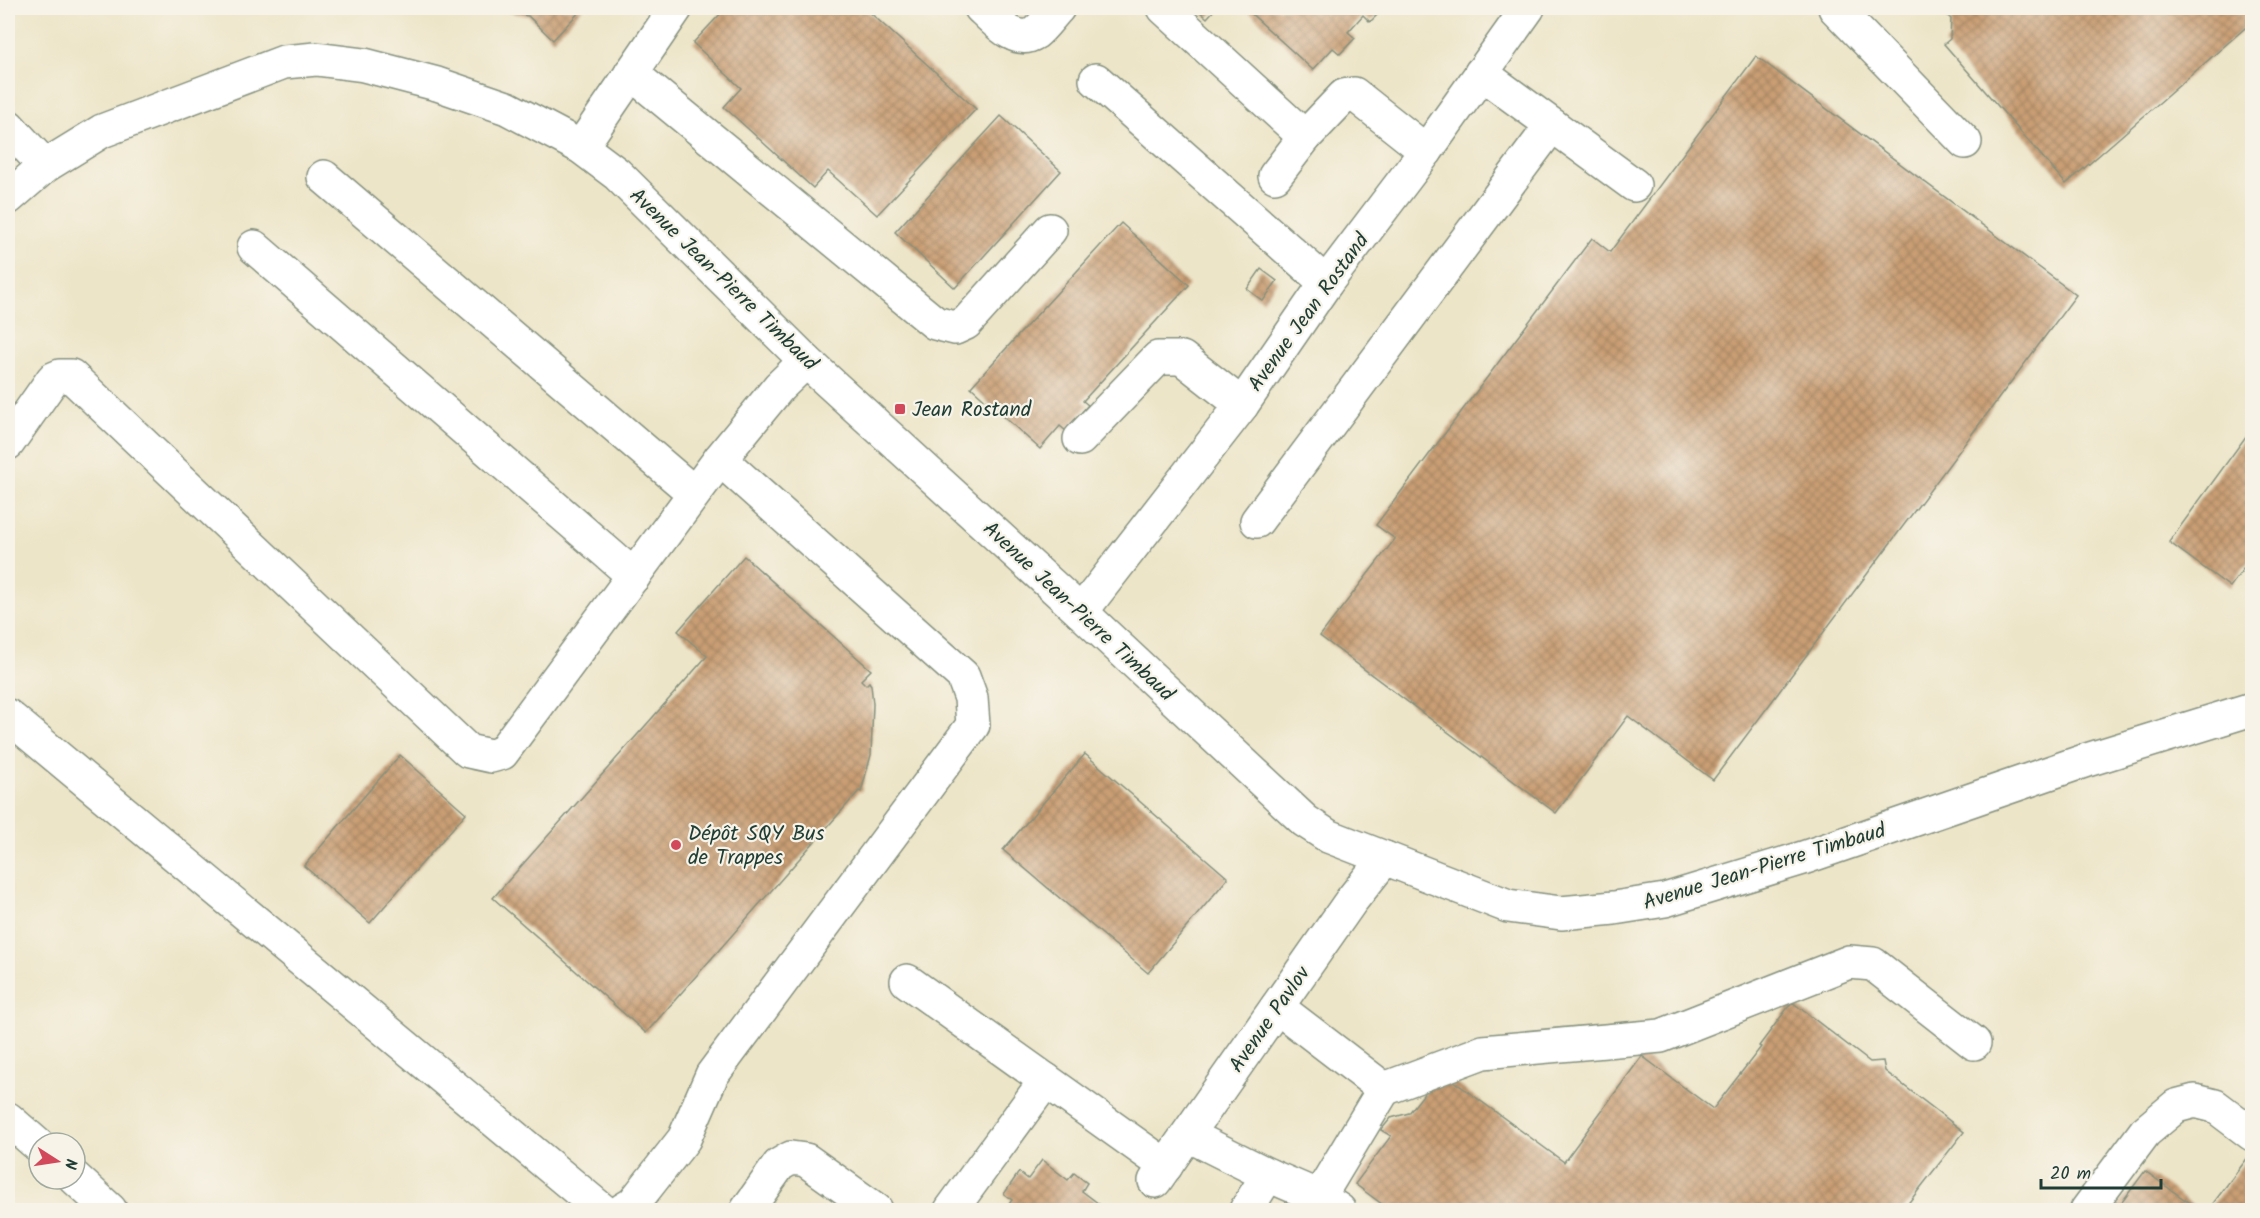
<svg xmlns="http://www.w3.org/2000/svg" width="2260" height="1218" font-family="Kalam,sans-serif">
	<style>
		.building { fill: url(#building-cross-hatch) }
		.lines { fill: none; stroke-linecap: round; stroke-linejoin: round }
		.minor-casing { stroke: #86917e; stroke-width: 36 }
		.major-casing { stroke: #86917e; stroke-width: 36 }
		.minor { stroke: #fff; stroke-width: 33 }
		.major { stroke: #fff; stroke-width: 33 }
		.poi-dot { fill: #d1495b; stroke: #f7f3e8; stroke-width: 2 }
		.labels { text-anchor: middle; stroke-width: 4.5; stroke-linejoin: round; paint-order: stroke }
		.street-label { font-size: 21px; fill: #1f3d34; stroke: #f7f3e8 }
		.poi-label { font-size: 21px; fill: #1f3d34; stroke: #f7f3e8; text-anchor: start }
	</style>
	<defs>
		<pattern id="building-cross-hatch" width="8" height="8" patternUnits="userSpaceOnUse" patternTransform="scale(1.5)"><rect width="8" height="8" fill="#ca9f75"/><path d="M0 0l8 8M0 8l8-8" fill="none" stroke="#a38361"/></pattern>
	</defs>
	<rect width="100%" height="100%" fill="#f7f3e8"/>
	<filter id="ink" filterUnits="userSpaceOnUse"><feTurbulence type="fractalNoise" baseFrequency=".0167" numOctaves="2"/><feDisplacementMap in="SourceGraphic" scale="12" xChannelSelector="R" yChannelSelector="G"/><feConvolveMatrix kernelMatrix="1 2 1 2 8 2 1 2 1" color-interpolation-filters="sRGB"/></filter>
	<filter id="wash" filterUnits="userSpaceOnUse"><feTurbulence type="fractalNoise" baseFrequency=".008" numOctaves="4" result="noise"/><feDisplacementMap in="SourceGraphic" scale="24" xChannelSelector="R" yChannelSelector="G"/><feGaussianBlur stdDeviation="1.35" result="paint"/><feColorMatrix in="noise" values="0 0 0 0 0 0 0 0 0 0 0 0 0 0 0 0 0 1.4 0 .05"/><feComposite in="paint" operator="in"/></filter>
	<g filter="url(#wash)">
		<rect width="100%" height="100%" fill="#ede5c8"/>
		<g id="blocks">
			<g class="building">
				<polygon points="486,8 583,8 553,40 528,16"/>
				<polygon points="726,8 865,8 976,109 877,215 828,171 813,188 724,107 741,88 693,43"/>
				<polygon points="1196,8 1216,8 1207,18"/>
				<polygon points="1245,8 1384,8 1370,22 1363,15 1348,32 1355,38 1340,54 1333,48 1313,70"/>
				<polygon points="1940,8 2252,8 2252,22 2066,184 1944,44 1950,39 1951,19"/>
				<polygon points="1756,56 2076,295 1713,780 1628,716 1556,813 1320,636 1395,539 1376,525 1592,238 1610,252"/>
				<polygon points="1001,116 1061,171 955,288 895,232"/>
				<polygon points="1121,223 1189,285 1083,401 1088,405 1066,431 1060,426 1040,449 971,387"/>
				<polygon points="1261,269 1277,281 1263,301 1247,289"/>
				<polygon points="2252,428 2252,557 2230,587 2169,542"/>
				<polygon points="744,556 871,670 861,680 866,685 869,682 871,685 873,704 871,755 861,792 859,791 646,1033 493,898 707,656 678,631"/>
				<polygon points="1085,754 1228,878 1148,973 1003,850"/>
				<polygon points="400,755 466,813 370,923 304,866"/>
				<polygon points="1792,1002 1870,1062 1883,1061 1885,1071 1964,1132 1903,1210 1390,1210 1355,1184 1391,1136 1381,1130 1391,1118 1409,1113 1441,1072 1564,1162 1642,1056 1713,1109 1761,1047 1759,1046"/>
				<polygon points="2249,1156 2252,1159 2252,1210 2208,1210"/>
				<polygon points="1042,1160 1068,1180 1074,1173 1087,1183 1082,1191 1107,1210 1005,1210 1012,1200 1004,1194 1019,1172 1028,1179"/>
				<polygon points="2145,1171 2199,1210 2116,1210"/>
			</g>
		</g>
	</g>
	<g filter="url(#ink)">
		<use href="#blocks" fill-opacity="0" stroke="#86917e" stroke-width="1.5"/>
		<g class="lines">
			<defs>
				<g id="minor">
					<path d="M 981,8 C 994,19 1015,46 1035,33 C 1043,27 1051,15 1058,8"/>
					<polyline points="1164,8 1305,137"/>
					<polyline points="1835,8 1965,142"/>
					<polyline points="631,73 935,323 955,328 966,323 1050,230"/>
					<polyline points="1096,80 1326,283"/>
					<polyline points="1552,125 1634,185"/>
					<polyline points="8,126 45,166"/>
					<polyline points="581,147 676,8"/>
					<polyline points="1275,176 1305,137 1344,96 1354,94 1426,151"/>
					<polyline points="324,177 694,493"/>
					<polyline points="8,198 45,166 102,131 284,62 316,59 364,65 437,84 507,108 581,147 617,174 806,361 1081,612 1305,821 1328,836 1508,906 1561,913 1614,908 1665,900 1803,858 2087,760 2252,709"/>
					<polyline points="254,247 634,576"/>
					<polyline points="1080,439 1158,358 1182,358 1242,405"/>
					<polyline points="8,443 53,379 60,376 71,376 468,751 491,756 502,753 720,459 779,387 806,361"/>
					<polyline points="1257,521 1552,125 1481,73"/>
					<polyline points="1081,612 1242,405 1326,283 1426,151 1528,8"/>
					<polyline points="8,716 602,1210"/>
					<polyline points="907,981 1166,1166"/>
					<polyline points="1277,1007 1384,1089 1483,1052 1661,1036 1849,962 1873,964 1974,1043"/>
					<polyline points="1188,1135 1268,1175 1319,1197"/>
					<polyline points="1155,1181 1351,901 1385,858"/>
					<polyline points="623,1210 633,1204 684,1139 712,1075 973,725 971,698 963,676 720,459"/>
					<polyline points="747,1210 779,1165 791,1158 806,1160 876,1210"/>
					<polyline points="951,1210 1046,1080"/>
					<polyline points="1246,1210 1268,1175"/>
					<polyline points="1339,1210 1319,1197 1384,1089"/>
					<polyline points="2087,1210 2145,1132 2176,1106 2195,1101 2215,1106 2252,1134"/>
				</g>
				<g id="major">
					<polyline points="8,1119 39,1146"/>
					<polyline points="75,1178 110,1210"/>
				</g>
			</defs>
			<use href="#minor" class="minor-casing"/>
			<use href="#major" class="major-casing"/>
			<use href="#minor" class="minor"/>
			<use href="#major" class="major"/>
		</g>
	</g>
	<g class="poi-dot">
		<rect x="894" y="403" width="12" height="12" rx="3"/>
		<circle cx="676" cy="845" r="6"/>
	</g>
	<g class="labels">
		<g class="street-label">
			<text transform="translate(724 279) rotate(44)" y="7">Avenue Jean-Pierre Timbaud</text>
			<text transform="translate(1308 312) rotate(-54)" y="7">Avenue Jean Rostand</text>
			<text transform="translate(1079 611) rotate(43)" y="7">Avenue Jean-Pierre Timbaud</text>
			<text transform="translate(1764 866) rotate(-17)" y="7">Avenue Jean-Pierre Timbaud</text>
			<text transform="translate(1269 1019) rotate(-55)" y="7">Avenue Pavlov</text>
		</g>
		<g class="poi-label">
			<text x="912" y="416">Jean Rostand</text>
			<text x="688" y="840">Dépôt SQY Bus<tspan x="688" dy="24">de Trappes</tspan></text>
		</g>
	</g>
	<rect width="2260" height="1218" fill="none" stroke="#f7f3e8" stroke-width="30"/>
	<g transform="translate(57 1161) rotate(102)"><circle r="28" fill="#f7f3e8" stroke="#a1aaa0" stroke-width="1.5"/>
	<path d="M0-4.5L10 22L0 15L-10 22Z" fill="#d1495b"/>
	<text y="-9" font-size="16" font-weight="bold" text-anchor="middle" fill="#1f3d34">N</text>
	</g>
	<path d="M2041 1179v9h120v-9" fill="none" stroke="#1f3d34" stroke-width="3"/>
	<text x="2050" y="1179" font-size="18" fill="#1f3d34" stroke="#f7f3e8" stroke-width="4.5" paint-order="stroke">20 m</text>
</svg>
